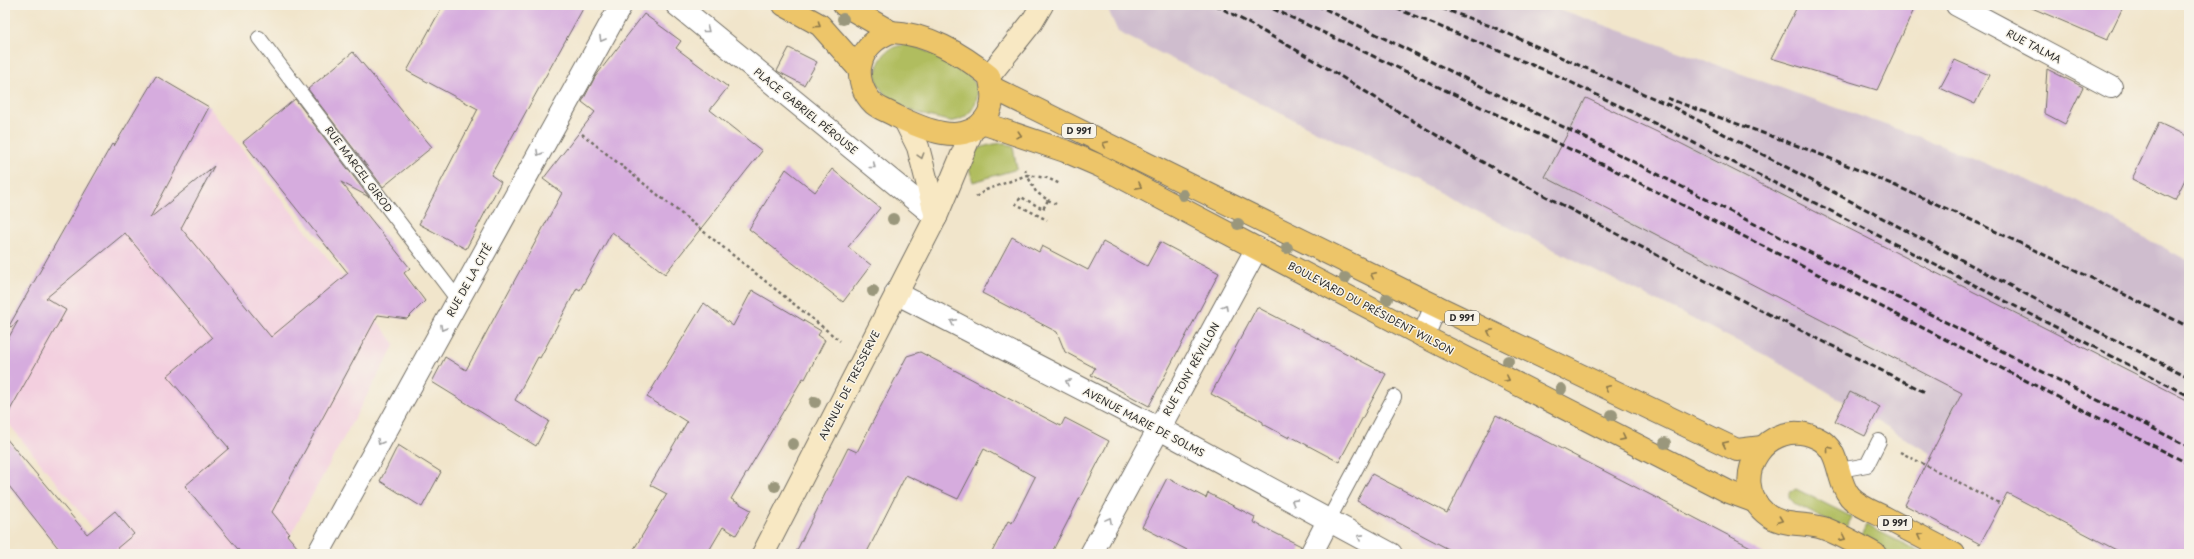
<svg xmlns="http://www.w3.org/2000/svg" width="2194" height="559" font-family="'Playpen Sans',sans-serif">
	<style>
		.built { fill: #f3cfdf }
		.industrial { fill: #cfbdce }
		.green { fill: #b0bd5f; stroke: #6e7445 }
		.building { fill: #d6acde }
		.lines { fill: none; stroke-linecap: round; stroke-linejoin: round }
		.lane-casing { stroke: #706c63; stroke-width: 16 }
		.street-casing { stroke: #706c63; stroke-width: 24 }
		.secondary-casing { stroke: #706c63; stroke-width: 24 }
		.primary-casing { stroke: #706c63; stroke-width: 24 }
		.path { stroke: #706c63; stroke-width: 2.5; stroke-dasharray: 3 3; stroke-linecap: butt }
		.lane { stroke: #fff; stroke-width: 14 }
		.street { stroke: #fff; stroke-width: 22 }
		.secondary { stroke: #f8e8c3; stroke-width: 22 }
		.primary { stroke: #edc569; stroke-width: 22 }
		.rail { stroke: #2b2b2b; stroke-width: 3; stroke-dasharray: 6 3; stroke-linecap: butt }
		.tree { fill: #9a977c }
		.oneway { stroke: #8c784a }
		.oneway2 { stroke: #a0a0a0 }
		.oneway3 { stroke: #928a77 }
		.labels { text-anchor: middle; stroke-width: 3; stroke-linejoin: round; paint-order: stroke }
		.shield { fill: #f7f3e8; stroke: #686764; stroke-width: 1 }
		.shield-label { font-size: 9px; font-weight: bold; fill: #2b2b2b }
		.street-label { font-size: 10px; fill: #2b2b2b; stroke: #f7f3e8 }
	</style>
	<rect width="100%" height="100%" fill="#f7f3e8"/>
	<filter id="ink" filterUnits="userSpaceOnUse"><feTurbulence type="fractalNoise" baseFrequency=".025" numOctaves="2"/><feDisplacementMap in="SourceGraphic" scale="8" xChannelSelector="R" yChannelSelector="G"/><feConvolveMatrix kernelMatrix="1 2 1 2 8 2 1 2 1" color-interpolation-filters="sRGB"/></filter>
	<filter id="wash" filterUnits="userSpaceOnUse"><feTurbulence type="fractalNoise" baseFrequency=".012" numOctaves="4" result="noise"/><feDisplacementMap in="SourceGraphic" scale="16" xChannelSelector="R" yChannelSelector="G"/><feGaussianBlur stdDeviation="0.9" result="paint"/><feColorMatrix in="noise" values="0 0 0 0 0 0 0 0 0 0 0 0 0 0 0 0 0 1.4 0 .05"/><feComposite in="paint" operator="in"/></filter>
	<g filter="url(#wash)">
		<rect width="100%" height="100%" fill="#f1e5cb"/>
		<polygon class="built" points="156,76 209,107 395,344 280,554 110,554 112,552 5,419 5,342"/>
		<polygon class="industrial" points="1106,5 1548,5 1922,138 2065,195 2189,261 2189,554 2124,554 1931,454 1771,358 1118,32"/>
		<g class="green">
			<path d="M 909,44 C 924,51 947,58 959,67 C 964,70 971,77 974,82 C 984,98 970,119 954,121 C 949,122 942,119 936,118 C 911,113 862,94 880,61 C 887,48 895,46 909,44 Z"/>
			<path d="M 1005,143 L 1013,147 L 1017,169 L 973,182 L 967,160 C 976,146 990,144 1005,143 Z"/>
			<polygon points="1796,489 1852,517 1845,530 1793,503 1789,498 1789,493"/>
			<polygon points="1866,525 1924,554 1891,554 1860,538"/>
		</g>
		<g id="blocks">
			<g class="building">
				<polygon points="443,5 585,5 491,175 501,182 466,249 419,224 478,109 407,71"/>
				<polygon points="1798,5 1916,5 1877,90 1771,58"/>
				<polygon points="2025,5 2124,5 2107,40"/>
				<polygon points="644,14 681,41 676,48 728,87 710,110 762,151 665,274 612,232 580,290 577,288 540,358 538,357 515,400 549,421 536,446 432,382 445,357 466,370 562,193 543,179 595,112 582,102 595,77"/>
				<polygon points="789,48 817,62 804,85 777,71"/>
				<polygon points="353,52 432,147 383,187 308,89"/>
				<polygon points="1955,60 1989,75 1975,104 1940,88"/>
				<polygon points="2047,69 2083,87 2065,124 2044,113"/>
				<polygon points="156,76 209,107 150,218 214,166 181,228 271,337 348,273 243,142 295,99 369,197 341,182 410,268 404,273 425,301 407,319 378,315 272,512 289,533 287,535 303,554 242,554 185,486 229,448 167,376 212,338 125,233 46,298 66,310 5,419 5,344 18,321 11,327 9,326 112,144 114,146"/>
				<polygon points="1586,98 1676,141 2189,401 2189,554 2124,554 2007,493 1980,544 1905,505 1962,393 1545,177"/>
				<polygon points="2159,123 2189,137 2189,171 2175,200 2132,179"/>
				<polygon points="786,169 815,192 832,169 880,208 848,247 871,265 843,302 749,229"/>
				<polygon points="1012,237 1039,252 1042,246 1088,270 1103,242 1147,266 1160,242 1219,273 1149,406 1091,375 1095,368 1065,352 1057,332 982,293"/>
				<polygon points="752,290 821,331 818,335 825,340 805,379 803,378 731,499 751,510 736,535 723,527 707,554 631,554 667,494 650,485 687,422 647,397 704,303 733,326"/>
				<polygon points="1257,307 1386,374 1339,462 1290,436 1289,438 1263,424 1263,422 1211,394"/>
				<polygon points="920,352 1061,426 1065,418 1109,441 1051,554 991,554 1008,521 1012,523 1035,477 984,449 958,499 906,475 866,554 795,554 848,448 857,452 907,356"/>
				<polygon points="1850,392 1880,407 1865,436 1835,421"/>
				<polygon points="1496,415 1674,507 1764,554 1458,554 1357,501 1372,474 1447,513"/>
				<polygon points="5,437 87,534 115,511 134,534 110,554 63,554 5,481"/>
				<polygon points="398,445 441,472 422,507 380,481"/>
				<polygon points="1167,478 1206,498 1208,493 1255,517 1253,522 1301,546 1299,554 1195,554 1142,527"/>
			</g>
		</g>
	</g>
	<g filter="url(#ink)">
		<use href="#blocks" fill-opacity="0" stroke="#706c63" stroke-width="1"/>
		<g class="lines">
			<defs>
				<g id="lane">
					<polyline points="259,38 458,300"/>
					<polyline points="1840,470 1867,465 1879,441"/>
					<polyline points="1328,521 1394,397"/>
				</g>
				<g id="street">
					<polyline points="677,5 936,217"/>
					<polyline points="1957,5 2111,87"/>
					<polyline points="896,293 1158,428 1391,554"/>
					<polyline points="1423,336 1436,306"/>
					<polyline points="318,554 621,5"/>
					<polyline points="1091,554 1257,248"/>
					<polyline points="1311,554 1328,521"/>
				</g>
				<g id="secondary">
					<polyline points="989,76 1032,22 1042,5"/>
					<polyline points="905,121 918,147 936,217"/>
					<polyline points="763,554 936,217 972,131"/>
				</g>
				<g id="primary">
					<polyline points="784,5 820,25 859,69"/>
					<polyline points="844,5 891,32"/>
					<path d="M 891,32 C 926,33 962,54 989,76 C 993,91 995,105 985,119 C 964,148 921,128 896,116 C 889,112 880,109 874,104 C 863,94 857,77 861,63 C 865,46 877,38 891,32 Z"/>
					<polyline points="993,88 1413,295 1737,450 1762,447"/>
					<polyline points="982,123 1065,151 1100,166 1423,336 1729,492 1756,502"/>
					<path d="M 1875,554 C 1858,545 1841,534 1823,528 C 1804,522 1781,527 1765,513 C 1725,478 1769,414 1817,438 C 1842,450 1835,479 1850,497 C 1858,506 1874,512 1884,517 C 1908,530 1931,542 1954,554"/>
				</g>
			</defs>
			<use href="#lane" class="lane-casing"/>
			<use href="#street" class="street-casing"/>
			<use href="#secondary" class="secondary-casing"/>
			<use href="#primary" class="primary-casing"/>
			<g class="path">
				<polyline points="582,134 840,341"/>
				<polyline points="1025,169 1027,175 1047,178 1060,184"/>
				<polyline points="976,197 986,190 1027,175 1036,192 1048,200 1043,209 1021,197 1016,204 1047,220"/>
				<polyline points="1048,200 1056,204"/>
				<polyline points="1900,452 2001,504"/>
			</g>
			<use href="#lane" class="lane"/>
			<use href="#street" class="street"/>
			<use href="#secondary" class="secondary"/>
			<use href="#primary" class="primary"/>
			<g class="rail">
				<polyline points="1216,5 1314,60 1464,152 1534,190 1768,314 1925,392"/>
				<polyline points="1265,5 1610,168 2189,464"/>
				<polyline points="1317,5 1622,156 2189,447"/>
				<polyline points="1388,5 1554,74 1638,115 1827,209 2189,396"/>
				<polyline points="1433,5 1493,27 1671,106 2073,319 2189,377"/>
				<path d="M 1667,98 C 1724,120 1783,139 1839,162 C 1959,211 2074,269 2189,327"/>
			</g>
		</g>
		<g class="tree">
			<circle cx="843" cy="19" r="6"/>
			<circle cx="1183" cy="195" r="6"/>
			<circle cx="893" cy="219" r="6"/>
			<circle cx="1238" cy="224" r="6"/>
			<circle cx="1287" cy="248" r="6"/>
			<circle cx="1345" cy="278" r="6"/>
			<circle cx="873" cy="291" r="6"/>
			<circle cx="1387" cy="299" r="6"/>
			<circle cx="1508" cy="361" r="6"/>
			<circle cx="1561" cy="389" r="6"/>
			<circle cx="815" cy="402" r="6"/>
			<circle cx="1612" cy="415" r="6"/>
			<circle cx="1665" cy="443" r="6"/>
			<circle cx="793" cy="444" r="6"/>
			<circle cx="775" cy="486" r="6"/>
		</g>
		<defs><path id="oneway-chevron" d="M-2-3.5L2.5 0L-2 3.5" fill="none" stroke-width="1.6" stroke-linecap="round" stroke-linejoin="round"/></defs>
		<g class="oneway">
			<use href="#oneway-chevron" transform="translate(818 25) rotate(36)"/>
			<use href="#oneway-chevron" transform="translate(1019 135) rotate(18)"/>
			<use href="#oneway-chevron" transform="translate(1105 144) rotate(-154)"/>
			<use href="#oneway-chevron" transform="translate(1139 186) rotate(28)"/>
			<use href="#oneway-chevron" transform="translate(1373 275) rotate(-154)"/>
			<use href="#oneway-chevron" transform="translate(1490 332) rotate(-154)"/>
			<use href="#oneway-chevron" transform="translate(1507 379) rotate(27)"/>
			<use href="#oneway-chevron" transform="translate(1607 388) rotate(-154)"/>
			<use href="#oneway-chevron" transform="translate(1623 438) rotate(27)"/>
			<use href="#oneway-chevron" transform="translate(1725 444) rotate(-155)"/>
			<use href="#oneway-chevron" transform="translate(1829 449) rotate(-130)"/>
			<use href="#oneway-chevron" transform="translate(1780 520) rotate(20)"/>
			<use href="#oneway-chevron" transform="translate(1920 536) rotate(-152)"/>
			<use href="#oneway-chevron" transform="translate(1843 538) rotate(26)"/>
		</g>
		<g class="oneway2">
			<use href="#oneway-chevron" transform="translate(707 30) rotate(39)"/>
			<use href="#oneway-chevron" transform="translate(602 39) rotate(119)"/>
			<use href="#oneway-chevron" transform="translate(539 153) rotate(119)"/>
			<use href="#oneway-chevron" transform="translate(873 166) rotate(39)"/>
			<use href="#oneway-chevron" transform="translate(1225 307) rotate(-61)"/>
			<use href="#oneway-chevron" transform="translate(953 322) rotate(-153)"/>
			<use href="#oneway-chevron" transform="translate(443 328) rotate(119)"/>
			<use href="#oneway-chevron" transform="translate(1068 382) rotate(-153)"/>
			<use href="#oneway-chevron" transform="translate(380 442) rotate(119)"/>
			<use href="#oneway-chevron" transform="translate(1294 502) rotate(-151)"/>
			<use href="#oneway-chevron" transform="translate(1109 520) rotate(-62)"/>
			<use href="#oneway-chevron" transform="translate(1360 537) rotate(-152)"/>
		</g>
		<use class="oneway3" href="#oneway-chevron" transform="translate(921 156) rotate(73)"/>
	</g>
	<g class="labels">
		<g class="shield">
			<rect x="1062" y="124" width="34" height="14" rx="3"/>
			<rect x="1445" y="311" width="34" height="14" rx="3"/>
			<rect x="1878" y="516" width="34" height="14" rx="3"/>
		</g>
		<g class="shield-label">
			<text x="1079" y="134">D 991</text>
			<text x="1462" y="321">D 991</text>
			<text x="1895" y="526">D 991</text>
		</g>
		<g class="street-label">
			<text transform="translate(2034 46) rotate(28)" y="4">RUE TALMA</text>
			<text transform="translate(806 111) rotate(39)" y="4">PLACE GABRIEL PÉROUSE</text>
			<text transform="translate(359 169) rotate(53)" y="4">RUE MARCEL GIROD</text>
			<text transform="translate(469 280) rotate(-61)" y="4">RUE DE LA CITÉ</text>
			<text transform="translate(1371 308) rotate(28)" y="4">BOULEVARD DU PRÉSIDENT WILSON</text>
			<text transform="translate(1191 369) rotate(-61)" y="4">RUE TONY RÉVILLON</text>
			<text transform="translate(849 385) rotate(-63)" y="4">AVENUE DE TRESSERVE</text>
			<text transform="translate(1144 422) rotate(28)" y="4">AVENUE MARIE DE SOLMS</text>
		</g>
	</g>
	<rect width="2194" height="559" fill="none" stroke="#f7f3e8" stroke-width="20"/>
</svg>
